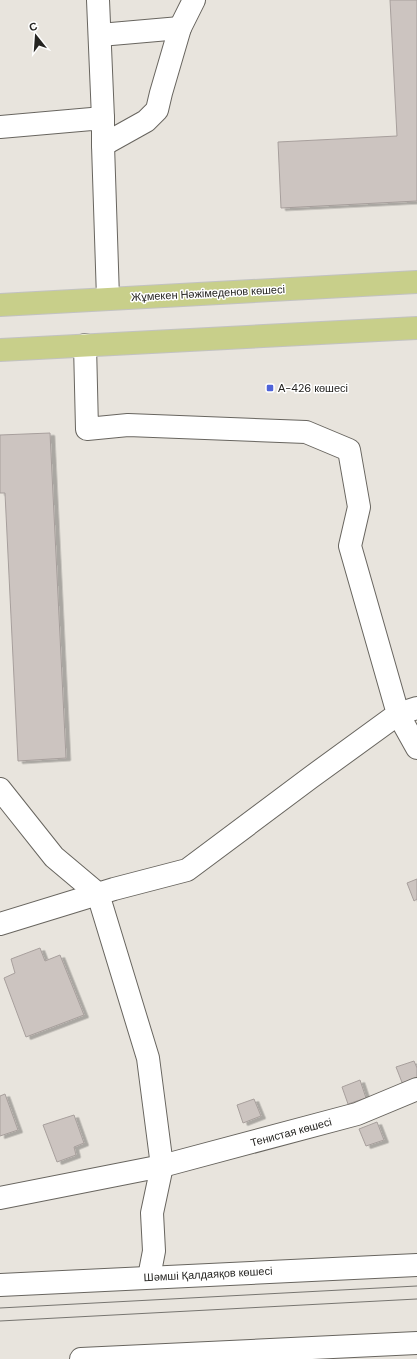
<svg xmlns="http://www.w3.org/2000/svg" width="417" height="1359" font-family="'DM Sans',sans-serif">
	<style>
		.building { fill: #ccc4c0; stroke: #a79f9c; filter: url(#shadow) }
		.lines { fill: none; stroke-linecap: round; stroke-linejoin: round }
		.minor-casing { stroke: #68655f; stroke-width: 24 }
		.major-casing { stroke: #c2c2c1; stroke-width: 24 }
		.minor { stroke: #fff; stroke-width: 22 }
		.major { stroke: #c8cf8a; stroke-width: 22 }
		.tram { stroke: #777570; stroke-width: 1 }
		.poi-dot { fill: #4f63d8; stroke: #fff; stroke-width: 1.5 }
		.labels { text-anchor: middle; stroke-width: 3; stroke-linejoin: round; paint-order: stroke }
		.street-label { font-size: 11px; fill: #252421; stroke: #fff }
		.poi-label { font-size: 11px; fill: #252421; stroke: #fff; text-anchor: start }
	</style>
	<defs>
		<filter id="shadow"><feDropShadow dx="4.5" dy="2.5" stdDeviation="0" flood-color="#0004"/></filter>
	</defs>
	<rect width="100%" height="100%" fill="#e8e4dd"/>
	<g class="building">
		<polygon points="390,0 417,0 417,201 281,208 278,142 397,136"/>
		<polygon points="50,433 66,758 18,761 5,493 0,493 0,435"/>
		<polygon points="417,879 417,899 414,901 407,883"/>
		<polygon points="40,948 45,961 60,955 84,1015 26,1037 4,978 15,973 11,959"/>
		<polygon points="414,1061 417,1068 417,1079 403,1085 396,1067"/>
		<polygon points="360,1080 366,1098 348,1104 342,1087"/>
		<polygon points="5,1094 18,1130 0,1136 0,1096"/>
		<polygon points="254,1099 261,1116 243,1123 237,1105"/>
		<polygon points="74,1115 84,1143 74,1147 76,1155 57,1162 43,1125"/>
		<polygon points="377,1122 384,1140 366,1146 359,1129"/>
	</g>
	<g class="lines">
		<defs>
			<g id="minor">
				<polyline points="98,0 103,118"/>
				<polyline points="100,35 180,28"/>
				<polyline points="0,127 103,118 103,145 108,298"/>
				<polyline points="103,145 146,121 157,110 161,93 180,28 194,0"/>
				<polyline points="398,714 417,748"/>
				<polyline points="398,714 417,708"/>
				<polyline points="0,789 54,857 98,894 148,1058 162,1166 152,1213 154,1251 149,1277"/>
				<polyline points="0,924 114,889 187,870 310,778 398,714 350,546 359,507 349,450 306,432 128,425 87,429 85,345"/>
				<polyline points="0,1198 162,1166 357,1114 417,1089"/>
				<polyline points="0,1285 417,1265"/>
				<polyline points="81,1359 417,1343"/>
			</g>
			<g id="major">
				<polyline points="0,305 417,282"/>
				<polyline points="0,350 417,328"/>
			</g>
		</defs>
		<use href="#minor" class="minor-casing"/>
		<use href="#major" class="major-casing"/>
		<use href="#minor" class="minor"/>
		<use href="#major" class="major"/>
		<g class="tram">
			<polyline points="0,1308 417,1286"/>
			<polyline points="0,1321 417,1299"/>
		</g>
	</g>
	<rect class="poi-dot" x="266" y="384" width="8" height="8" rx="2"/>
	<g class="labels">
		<g class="street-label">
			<text transform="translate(208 293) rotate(-3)" y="4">Жұмекен Нәжімеденов көшесі</text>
			<text transform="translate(291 1132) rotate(-15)" y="4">Тенистая көшесі</text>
			<text transform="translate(208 1274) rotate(-3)" y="4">Шәмші Қалдаяқов көшесі</text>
		</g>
		<g class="poi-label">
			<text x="278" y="392">А-426 көшесі</text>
		</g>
	</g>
	<g transform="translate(36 36) rotate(343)" stroke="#ffffff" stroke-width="3" paint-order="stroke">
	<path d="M0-3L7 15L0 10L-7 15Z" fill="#252421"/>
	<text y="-6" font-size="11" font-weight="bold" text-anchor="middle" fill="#252421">С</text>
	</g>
</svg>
